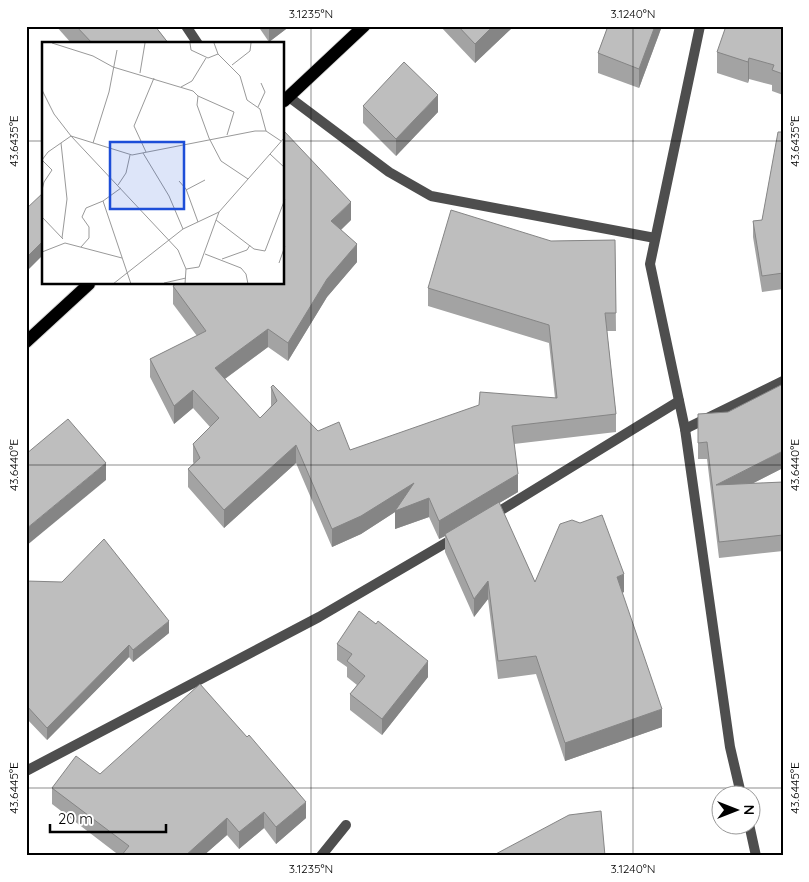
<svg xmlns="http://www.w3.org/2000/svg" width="809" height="882" font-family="Quicksand,sans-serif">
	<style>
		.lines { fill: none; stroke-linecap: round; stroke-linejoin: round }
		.primary-casing { stroke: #dbdbdb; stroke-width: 14 }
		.street { stroke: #4e4e4e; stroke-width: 10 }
		.primary { stroke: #000; stroke-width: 12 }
		.wall { fill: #a3a3a3 }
		.shaded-wall { fill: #858585 }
		.building { fill: #bebebe; stroke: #858585 }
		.ticks { fill: none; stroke: #000; stroke-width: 1; stroke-opacity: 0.45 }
		.inset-road { fill: none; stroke: #999; stroke-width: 1 }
		.view { fill: #1d4ed8; fill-opacity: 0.15; stroke: #1d4ed8; stroke-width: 2.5 }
		.inset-edge { fill: none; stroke: #000; stroke-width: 2.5 }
		.neatline { fill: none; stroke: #000; stroke-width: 2 }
		.ticks-label { font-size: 12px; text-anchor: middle; fill: #000 }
	</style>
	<rect width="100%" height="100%" fill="#fff"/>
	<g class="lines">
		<defs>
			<g id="primary">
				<polyline points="284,101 364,26"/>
				<polyline points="26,342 89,284"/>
			</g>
		</defs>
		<use href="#primary" class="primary-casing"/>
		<g class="street">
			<polyline points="186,26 198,44"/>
			<polyline points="700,26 650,264 685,429 730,747 741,794"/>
			<polyline points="289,97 389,172 431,196 655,238"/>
			<polyline points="685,429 783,381"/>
			<polyline points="490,517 679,401"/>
			<polyline points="26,771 319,617 456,537"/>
			<polyline points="749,824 756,856"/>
			<polyline points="321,856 346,825"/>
		</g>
		<use href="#primary" class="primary"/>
	</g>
	<g class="wall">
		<polygon points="56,26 155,26 169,44 72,44"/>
		<polygon points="258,26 290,26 269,42"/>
		<polygon points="440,26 514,26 475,63"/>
		<polygon points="608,26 662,26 639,88 598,73 598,53"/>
		<polygon points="783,26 783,95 772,91 772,85 749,79 748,83 717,73 717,52"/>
		<polygon points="363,106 438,112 396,156 363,123"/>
		<polygon points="783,132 783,289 762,292 753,237 753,221 762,220"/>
		<polygon points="351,220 341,230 357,262 327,297 288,361 268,347 225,379 260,418 271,406 271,387 318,431 350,450 555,398 549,343 428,306 428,288 551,241 615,240 616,331 607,331 616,414 616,432 514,444 518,492 499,503 535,582 624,592 622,593 662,727 565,761 536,674 498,679 488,599 474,617 445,552 445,536 439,539 429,517 395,529 395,512 361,534 332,547 296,463 224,528 188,487 188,469 194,464 193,462 193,444 210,427 193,408 174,424 150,377 150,359 197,336 173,304 173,286"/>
		<polygon points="698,414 783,468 751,484 783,482 783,551 719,558 707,459 698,459"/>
		<polygon points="26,581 169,633 133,662 129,657 47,740 26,718"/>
		<polygon points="337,644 428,677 382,735 350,710 350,694 357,685 347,677 347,667 337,660"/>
		<polygon points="100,774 306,818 276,844 264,828 239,849 227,835 203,856 120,856 52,804 52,788"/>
	</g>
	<g class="shaded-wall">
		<polygon points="269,26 290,26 269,42"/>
		<polygon points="493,26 514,26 475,63 475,44"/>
		<polygon points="655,26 662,26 639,88 639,69"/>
		<polygon points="749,58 749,79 748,83 748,62"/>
		<polygon points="438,95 438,112 396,156 396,139"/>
		<polygon points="351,202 351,220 331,239 331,221"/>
		<polygon points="44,240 44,254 26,272 26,258"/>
		<polygon points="357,244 357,262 327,297 288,361 288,343 327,279"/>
		<polygon points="268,329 268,347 215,386 215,368"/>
		<polygon points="193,390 193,408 174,424 174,406"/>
		<polygon points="296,445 296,463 224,528 224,510"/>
		<polygon points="783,451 783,468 716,502 716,485"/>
		<polygon points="106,463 106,480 26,546 26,529"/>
		<polygon points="518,474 518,492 445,535 445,534 445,536 439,539 439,521"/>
		<polygon points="414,483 429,498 429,517 395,529 395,512 361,534 332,547 332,529"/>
		<polygon points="624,574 624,592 617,595 617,577"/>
		<polygon points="488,581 488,599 474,617 474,599"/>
		<polygon points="169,621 169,633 133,662 133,650"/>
		<polygon points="129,645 129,657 47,740 47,728"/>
		<polygon points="428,661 428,677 382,735 382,719"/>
		<polygon points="662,709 662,727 565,761 565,743"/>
		<polygon points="306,802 306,818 276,844 276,827"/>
		<polygon points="264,812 264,828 239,849 239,832"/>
		<polygon points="227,818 227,835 203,856 185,856"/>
	</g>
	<g class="building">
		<polygon points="76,26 155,26 169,44 93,44"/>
		<polygon points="458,26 493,26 475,44"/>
		<polygon points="608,26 655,26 639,69 598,53"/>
		<polygon points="726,26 783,26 783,74 772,70 774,65 749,58 748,62 717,52"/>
		<polygon points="404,62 438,95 396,139 363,106"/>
		<polygon points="284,131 351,202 331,221 357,244 327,279 288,343 268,329 215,368 260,418 277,401 271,387 273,385 318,431 339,422 350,450 479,405 480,392 557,398 549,325 428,288 451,210 551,241 615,240 616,313 605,313 616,414 512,426 518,474 439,521 429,498 395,511 414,483 361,516 332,529 296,445 224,510 188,469 200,458 193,444 219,418 193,390 174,406 150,359 206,331 173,286 176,284 284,284"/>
		<polygon points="778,132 783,132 783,273 762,276 753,221 762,220"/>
		<polygon points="44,192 44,240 26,258 26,209"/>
		<polygon points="783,384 783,451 716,485 783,482 783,535 719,542 707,442 698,443 698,414 728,412"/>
		<polygon points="68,419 106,463 26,529 26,454"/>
		<polygon points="499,502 535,582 560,524 572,520 580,523 602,515 624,574 617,577 662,709 565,743 536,656 498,661 488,581 474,599 445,534"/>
		<polygon points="104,539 169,621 133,650 129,645 47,728 26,705 26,581 62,582"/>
		<polygon points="359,611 376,624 378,621 428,661 382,719 350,694 365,676 347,661 352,654 337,644"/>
		<polygon points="200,684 247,737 249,735 306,802 276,827 264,812 239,832 227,818 185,856 121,856 129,846 52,788 76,756 100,774"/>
		<polygon points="601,811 605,856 492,856 569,815"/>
	</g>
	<path class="ticks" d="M 311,26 L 311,856M 633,26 L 633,856M 26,141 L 44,141M 284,141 L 783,141M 26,465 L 783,465M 26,788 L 783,788"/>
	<g transform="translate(42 42)">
		<rect width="242" height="242" fill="#fff"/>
		<path class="inset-road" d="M 10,1 L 51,14 L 71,25 L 151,49 L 156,54 L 155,63 L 167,96 L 179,119 L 206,137M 148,1 L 149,8 L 166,16 L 176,12 L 172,1M 176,12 L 198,34 L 205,58 L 218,67 L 224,89M 190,23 L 208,9 L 209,1M 98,31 L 103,1M 139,45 L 150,39 L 164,16M 0,48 L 12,72 L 29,94 L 136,208 L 144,227 L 143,242M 156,54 L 192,70 L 185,93M 216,65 L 223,50 L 219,41M 19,101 L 25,157 L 20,196M 51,101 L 67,50 L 75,8M 104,110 L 92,84 L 112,36M 101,111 L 127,154 L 141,187M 228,112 L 243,126M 0,118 L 6,110 L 29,94 L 90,113 L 213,89 L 224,89 L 239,99M 137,139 L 144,147 L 156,180M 76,143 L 84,131 L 88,113M 79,146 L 61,159 L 89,242M 0,148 L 2,140 L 10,128 L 0,118M 144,148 L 163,138M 0,175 L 21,197M 174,178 L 212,207 L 223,209 L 243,157M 39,205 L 47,196 L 47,185 L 40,175 L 44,166 L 61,159M 0,210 L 23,201 L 80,216M 163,212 L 199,226 L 204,232 L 206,242M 180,217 L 205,208 L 208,203M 237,221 L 243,204M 144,227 L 157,225 L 177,170 L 243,95M 122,241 L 144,236M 71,242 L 141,187 L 177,170"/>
		<path class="view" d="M 68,100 L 142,100 L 142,167 L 68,167 Z"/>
		<rect width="242" height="242" class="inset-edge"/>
	</g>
	<rect width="809" height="882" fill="none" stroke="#ffffff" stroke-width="55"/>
	<g transform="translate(736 810) rotate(90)"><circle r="24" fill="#ffffff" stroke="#999999"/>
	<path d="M0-4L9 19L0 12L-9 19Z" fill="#000000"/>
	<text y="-8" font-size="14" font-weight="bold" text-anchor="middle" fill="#000000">N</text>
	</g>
	<path d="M50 824v8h116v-8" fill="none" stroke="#000000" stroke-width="2.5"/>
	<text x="58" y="824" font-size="15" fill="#000000" stroke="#ffffff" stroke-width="4" paint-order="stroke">20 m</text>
	<rect x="28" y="28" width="754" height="826" class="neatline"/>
	<g class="ticks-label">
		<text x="311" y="18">3.1235°N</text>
		<text x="633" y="18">3.1240°N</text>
		<text transform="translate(795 141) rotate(-90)" y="4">43.6435°E</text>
		<text transform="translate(14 141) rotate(-90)" y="4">43.6435°E</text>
		<text transform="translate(14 465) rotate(-90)" y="4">43.6440°E</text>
		<text transform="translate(795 465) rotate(-90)" y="4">43.6440°E</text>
		<text transform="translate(14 788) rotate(-90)" y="4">43.6445°E</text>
		<text transform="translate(795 788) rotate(-90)" y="4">43.6445°E</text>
		<text x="311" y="873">3.1235°N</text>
		<text x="633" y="873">3.1240°N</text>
	</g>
</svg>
